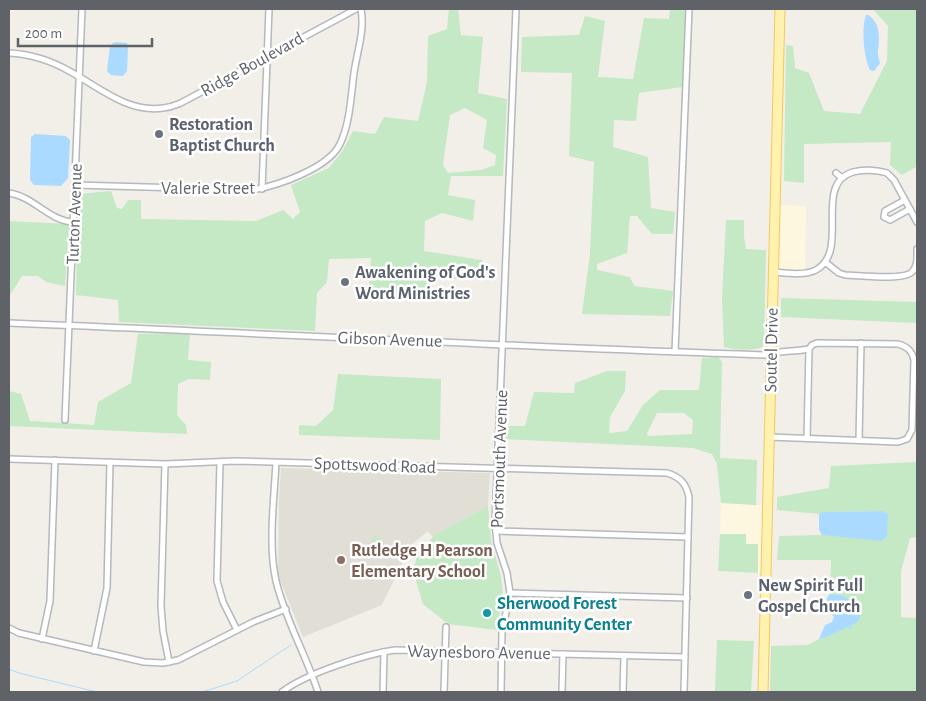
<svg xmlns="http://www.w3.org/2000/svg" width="926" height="701" font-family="'Alegreya Sans',sans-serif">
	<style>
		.commercial { fill: #fef7e0 }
		.education { fill: #e1ded6 }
		.green { fill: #c5e8c5; fill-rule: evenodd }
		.water { fill: #aadaff }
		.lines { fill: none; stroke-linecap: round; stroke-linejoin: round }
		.stream { stroke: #aadaff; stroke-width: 1 }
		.street-casing { stroke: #b5b8bc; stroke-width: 8 }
		.primary-casing { stroke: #f2c960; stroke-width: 11 }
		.street { stroke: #fff; stroke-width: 5 }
		.primary { stroke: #fff2af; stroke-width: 9 }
		.worship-dot { fill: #6b7280; stroke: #fff; stroke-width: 2 }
		.education-dot { fill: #8d6e63; stroke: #fff; stroke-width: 2 }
		.culture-dot { fill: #0f9aa8; stroke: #fff; stroke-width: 2 }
		.labels { text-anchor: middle; stroke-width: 5; stroke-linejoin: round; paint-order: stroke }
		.street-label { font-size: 18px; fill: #5f6368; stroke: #fff }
		.worship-label { font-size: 18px; font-weight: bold; fill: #5b616d; stroke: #fff; text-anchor: start }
		.education-label { font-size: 18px; font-weight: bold; fill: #785e54; stroke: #fff; text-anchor: start }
		.culture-label { font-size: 18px; font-weight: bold; fill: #0d838f; stroke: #fff; text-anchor: start }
	</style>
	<rect width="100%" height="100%" fill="#f1efe8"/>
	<g class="commercial">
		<polygon points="779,205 806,206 805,271 778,270"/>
		<polygon points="721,503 763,505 762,573 758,573 758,544 746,544 746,534 720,534"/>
	</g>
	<polygon class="education" points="281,468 490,473 488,506 436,534 433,538 428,531 411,545 382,605 303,637 278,575 279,499"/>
	<g class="green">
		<path d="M 449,9 L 458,9 L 461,35 L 483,37 L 478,93 L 507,99 L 503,176 L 451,176 L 448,195 L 475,200 L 473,221 L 442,213 L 425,221 L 424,251 L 482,260 L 480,280 L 438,278 L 426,287 L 420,299 L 369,292 L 371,258 L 329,259 L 327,282 L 317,293 L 315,331 L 119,322 L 118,300 L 76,295 L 78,194 L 111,191 L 117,208 L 122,209 L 128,200 L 141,200 L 141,219 L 256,221 L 283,210 L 293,219 L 300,212 L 291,185 L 329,168 L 342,152 L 353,131 L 375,134 L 384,117 L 418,121 L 427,82 L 428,36 L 447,29 ZM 465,108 L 487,120 L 483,148 L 496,155 L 495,165 L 481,170 L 448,173 L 443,165 L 450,115 Z"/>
		<polygon points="670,9 686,9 682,87 639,93 636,121 614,120 613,147 648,157 651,208 675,212 673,234 652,234 637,216 630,216 627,253 597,264 597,270 630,277 634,286 673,291 670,316 582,314 590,254 594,162 569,156 572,73 521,72 522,37 579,35 585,16 605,21 598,77 633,79 644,18 669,19"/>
		<polygon points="873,9 917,9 917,168 916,167 902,175 890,165 891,142 804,144 804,183 784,181 786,45 793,46 795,68 809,73 824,111 860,114 887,61 888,26"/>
		<path d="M 726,220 L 744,220 L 744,237 L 746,249 L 766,250 L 764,341 L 763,347 C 752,351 735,350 724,347 L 722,299 Z"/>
		<polygon points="9,221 69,224 65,286 46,282 38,276 22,276 10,295 9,305"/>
		<polygon points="781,298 917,302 917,323 781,317"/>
		<polygon points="190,333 188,360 211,362 210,380 189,379 178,384 177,415 186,425 187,434 9,426 9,391 21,394 30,421 94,425 98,402 131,383 138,334"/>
		<path d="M 718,357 L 722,362 L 720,458 L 757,460 L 756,505 L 721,503 L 717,464 L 712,454 L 693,448 L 505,439 L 505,426 L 525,426 L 534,392 L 574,393 L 575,383 L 607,371 L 626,371 L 625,391 L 610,417 L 609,433 L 627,431 L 643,405 L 660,390 L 699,390 L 702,358 ZM 657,413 L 684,413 L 693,420 L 692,434 L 648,436 L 647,433 Z"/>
		<polygon points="338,374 441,379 440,440 299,435 299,425 316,426 333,410"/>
		<polygon points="917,462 917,537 910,538 901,571 901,617 917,618 917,692 770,692 771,646 808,645 819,639 825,638 858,622 851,606 841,595 830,594 831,560 777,560 779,536 822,535 882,511 822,512 819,514 777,510 777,497 829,488 831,466"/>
		<polygon points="488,506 491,541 501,576 503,594 497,630 448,624 423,604 413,571 418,553 436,534"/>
		<polygon points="720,534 746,534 746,544 758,544 758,573 718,571"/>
		<polygon points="375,535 385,542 375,557 365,551"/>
		<polygon points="717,640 754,641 751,692 715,692"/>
	</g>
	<g class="water">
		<path d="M 866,15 L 868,15 C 880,22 880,38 878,50 C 877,54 879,58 880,63 L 874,71 L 870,70 C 864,58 861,28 866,15 Z"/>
		<polygon points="116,42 127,43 128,47 127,71 123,76 111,75 107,71 110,46 113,43"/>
		<polygon points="35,134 66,136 70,140 68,178 61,186 34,185 30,180 31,137"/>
		<polygon points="882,511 888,514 887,536 882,541 822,535 819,530 819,514 822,512"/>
		<path d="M 830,594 L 841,595 L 848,599 L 848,603 C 854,610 865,610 858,622 L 850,626 L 852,628 L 850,629 L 848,627 L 825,638 L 819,639 L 825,625 L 832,622 L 834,617 L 826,609 L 827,598 Z"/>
	</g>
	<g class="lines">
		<g class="stream">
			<polyline points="9,669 19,673 97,692"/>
			<polyline points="202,692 237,681 291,645"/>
		</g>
		<defs>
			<g id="street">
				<path d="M 9,53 C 31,54 52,61 71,72 C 100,88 128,113 163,108 C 174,107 183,102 192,97 L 356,9"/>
				<polyline points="836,173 842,178"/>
				<path d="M 75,185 L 252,190 C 277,186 329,168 340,144 C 350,124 351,95 354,73 C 357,52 365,30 361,9"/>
				<polyline points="262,189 269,9"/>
				<path d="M 9,193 C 33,196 49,221 73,222"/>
				<polyline points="905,200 885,211 884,217 890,220 910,209"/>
				<path d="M 825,262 L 839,273 L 845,275 C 858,275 903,281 912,272 C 918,266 917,257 917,249"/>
				<path d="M 773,272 C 786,273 804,276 816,270 C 851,251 812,184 853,172 C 863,169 877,170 887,173 L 894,180 L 917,222"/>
				<path d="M 9,323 C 261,333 513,347 765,355 C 780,350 794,352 809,349 L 812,345 L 817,343 L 898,344 C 908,347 912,351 914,360 L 912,430 L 907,439 L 898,442 L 769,437"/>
				<polyline points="675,352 689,9"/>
				<polyline points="65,420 82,9"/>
				<polyline points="807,438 809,349"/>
				<polyline points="859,440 861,343"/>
				<path d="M 9,459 L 165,464 L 235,461 L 667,473 C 680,477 686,483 689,497 L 684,692"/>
				<polyline points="220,462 217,581 223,602 237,630"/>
				<path d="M 276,463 C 274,499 268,546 276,581 C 285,619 306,655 318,692"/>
				<polyline points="165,464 161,606 163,631 169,662"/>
				<polyline points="496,531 688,537"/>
				<polyline points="510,593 687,598"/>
				<polyline points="9,628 19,633 144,662 163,663 178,660 253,622 286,609"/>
				<polyline points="42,639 50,601 55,460"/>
				<polyline points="94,651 107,588 110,462"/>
				<path d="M 282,692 C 305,674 365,654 395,650 L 685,657"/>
				<polyline points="383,692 384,652"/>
				<polyline points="444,692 446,627"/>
				<polyline points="501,692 502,632 510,593 507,573 497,543 495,523 516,9"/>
				<polyline points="562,692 563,654"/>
				<polyline points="623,692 624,656"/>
			</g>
			<polyline id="primary" points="763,692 780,9"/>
		</defs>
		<use href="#street" class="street-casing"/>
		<use href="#primary" class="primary-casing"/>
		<use href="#street" class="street"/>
		<use href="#primary" class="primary"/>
	</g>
	<g class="worship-dot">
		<circle cx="159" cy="134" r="5"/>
		<circle cx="345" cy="282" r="5"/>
		<circle cx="748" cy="595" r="5"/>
	</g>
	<circle class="education-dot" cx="341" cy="560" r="5"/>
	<circle class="culture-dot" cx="487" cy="613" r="5"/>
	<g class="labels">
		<g class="street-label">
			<text transform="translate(252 64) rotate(-29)" y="6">Ridge Boulevard</text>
			<text x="208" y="194">Valerie Street</text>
			<text transform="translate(74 214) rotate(-88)" y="6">Turton Avenue</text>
			<text transform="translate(390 339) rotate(2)" y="6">Gibson Avenue</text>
			<text transform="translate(771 350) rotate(-89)" y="6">Soutel Drive</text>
			<text transform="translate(499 459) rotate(-88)" y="6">Portsmouth Avenue</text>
			<text transform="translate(375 465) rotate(2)" y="6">Spottswood Road</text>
			<text transform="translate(479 652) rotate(1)" y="6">Waynesboro Avenue</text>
		</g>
		<g class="worship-label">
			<text x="169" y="130">Restoration<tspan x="169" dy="21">Baptist Church</tspan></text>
			<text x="355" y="278">Awakening of God's<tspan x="355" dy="21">Word Ministries</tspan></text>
			<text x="758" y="591">New Spirit Full<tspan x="758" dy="21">Gospel Church</tspan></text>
		</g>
		<g class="education-label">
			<text x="351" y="556">Rutledge H Pearson<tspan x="351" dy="21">Elementary School</tspan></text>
		</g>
		<g class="culture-label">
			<text x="497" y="609">Sherwood Forest<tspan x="497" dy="21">Community Center</tspan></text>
		</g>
	</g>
	<rect width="926" height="701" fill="none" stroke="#5f6368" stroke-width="20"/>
	<path d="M18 38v8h134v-8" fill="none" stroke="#5f6368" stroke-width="2.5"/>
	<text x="25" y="38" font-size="15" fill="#5f6368" stroke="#ffffff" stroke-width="4" paint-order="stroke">200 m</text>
</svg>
